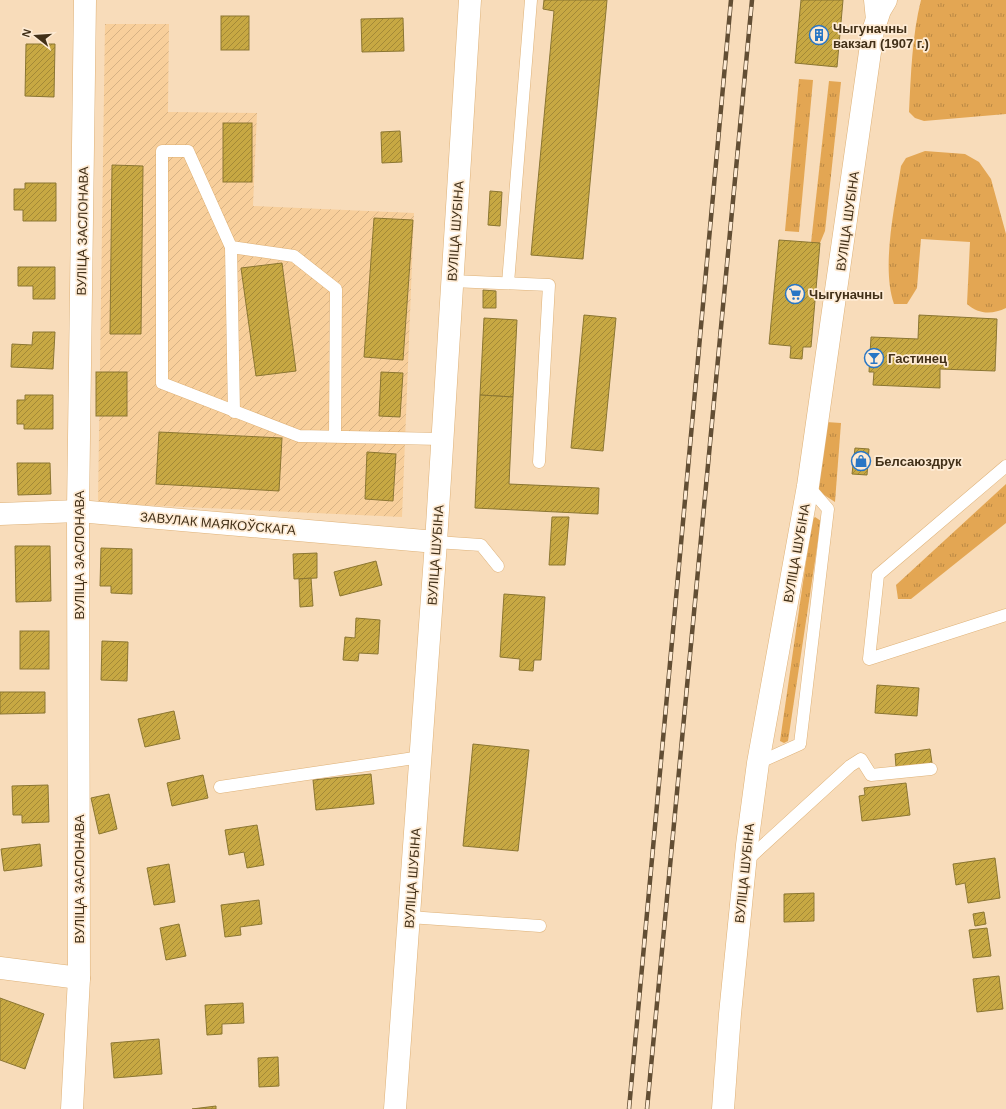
<svg xmlns="http://www.w3.org/2000/svg" width="1006" height="1109" font-family="Helvetica,sans-serif">
	<style>
		.industrial { fill: url(#industrial-furrows) }
		.grass { fill: url(#grass-tufts) }
		.building { fill: url(#building-hatch); stroke: #8b7632 }
		.lines { fill: none; stroke-linecap: round; stroke-linejoin: round }
		.service-casing { stroke: #deb177; stroke-width: 13 }
		.minor-casing { stroke: #deb177; stroke-width: 23 }
		.tertiary-casing { stroke: #deb177; stroke-width: 23 }
		.service { stroke: #fff; stroke-width: 12 }
		.minor { stroke: #fff; stroke-width: 22 }
		.tertiary { stroke: #fff; stroke-width: 22 }
		.rail-casing { stroke: #624e34; stroke-width: 4.5 }
		.rail { stroke: #feebd4; stroke-width: 3; stroke-dasharray: 9; stroke-linecap: butt }
		.labels { text-anchor: middle; stroke-width: 3.5; stroke-linejoin: round; paint-order: stroke }
		.poi-label { font-size: 13px; font-weight: bold; fill: #423018; stroke: #feebd4; text-anchor: start }
		.street-label { font-size: 13px; fill: #423018; stroke: #feebd4 }
	</style>
	<defs>
		<pattern id="industrial-furrows" width="10" height="10" patternUnits="userSpaceOnUse"><rect width="10" height="10" fill="#f8cf9b"/><path d="M-1 1l2-2M0 10L10 0M9 11l2-2" fill="none" stroke="#d6b285"/></pattern>
		<pattern id="grass-tufts" width="24" height="20" patternUnits="userSpaceOnUse"><rect width="24" height="20" fill="#e3a653"/><path d="M3 7l-1-3M5 7V3M7 7l1-3M15 17l-1-3M17 17v-4M19 17l1-3" fill="none" stroke="#ba8844"/></pattern>
		<pattern id="building-hatch" width="6" height="6" patternUnits="userSpaceOnUse"><rect width="6" height="6" fill="#c7a843"/><path d="M-1 1l2-2M0 6l6-6M5 7l2-2" fill="none" stroke="#a38937"/></pattern>
	</defs>
	<rect width="100%" height="100%" fill="#f8dcba"/>
	<polygon class="industrial" points="105,24 169,24 168,112 257,113 253,206 414,213 402,517 98,503"/>
	<g class="grass">
		<path d="M 921,0 L 1006,0 L 1006,114 L 924,121 L 915,118 L 909,112 C 911,74 912,36 921,0 Z"/>
		<polygon points="799,79 813,80 799,232 785,231"/>
		<polygon points="829,81 841,82 825,231 820,243 811,243"/>
		<path d="M 925,151 L 965,154 L 979,162 L 991,179 L 1006,234 L 1006,308 C 992,315 978,314 967,304 L 970,242 L 921,239 L 917,288 L 907,304 L 894,304 C 881,267 895,205 901,166 L 906,158 Z"/>
		<polygon points="826,422 841,423 835,502 818,491"/>
		<polygon points="1006,484 1006,523 911,599 898,599 896,585"/>
		<polygon points="815,517 821,521 788,741 784,743 780,741 812,520"/>
	</g>
	<g class="building">
		<polygon points="544,0 607,0 583,259 531,255 554,11 543,9"/>
		<polygon points="801,0 843,0 837,67 795,63"/>
		<rect x="221" y="16" width="28" height="34"/>
		<polygon points="403,18 404,51 362,52 361,19"/>
		<polygon points="26,44 55,44 54,97 25,96"/>
		<rect x="223" y="123" width="29" height="59"/>
		<polygon points="400,131 402,162 382,163 381,132"/>
		<polygon points="112,165 143,166 141,334 110,334"/>
		<polygon points="25,183 56,183 56,221 23,221 23,210 14,210 14,189 25,189"/>
		<polygon points="490,191 502,192 500,226 488,225"/>
		<polygon points="374,218 413,220 403,360 364,357"/>
		<polygon points="779,240 820,243 811,347 803,347 802,359 790,358 791,346 769,344"/>
		<polygon points="282,263 296,371 256,376 241,268"/>
		<polygon points="18,267 55,267 55,299 33,299 33,286 18,286"/>
		<polygon points="483,290 496,291 496,308 483,308"/>
		<polygon points="584,315 616,318 603,451 571,448"/>
		<polygon points="919,315 997,319 995,371 940,369 940,388 873,385 874,372 869,372 871,337 918,339"/>
		<polygon points="484,318 517,320 513,397 480,395"/>
		<polygon points="33,332 55,332 53,369 11,367 12,344 32,345"/>
		<rect x="96" y="372" width="31" height="44"/>
		<polygon points="381,372 403,373 400,417 379,416"/>
		<polygon points="25,395 53,395 53,429 24,429 24,424 17,424 17,400 25,400"/>
		<polygon points="480,395 513,397 509,484 599,488 598,514 475,508"/>
		<polygon points="159,432 282,438 279,491 156,484"/>
		<polygon points="855,448 869,449 867,475 852,474"/>
		<polygon points="367,452 396,454 393,501 365,499"/>
		<polygon points="17,463 50,463 51,494 18,495"/>
		<polygon points="552,517 569,517 565,565 549,565"/>
		<polygon points="15,546 50,546 51,601 16,602"/>
		<polygon points="101,548 132,549 132,594 111,593 111,586 100,586"/>
		<polygon points="317,553 317,578 294,579 293,554"/>
		<polygon points="376,561 382,585 340,596 334,572"/>
		<polygon points="311,578 313,606 300,607 299,579"/>
		<polygon points="504,594 545,597 541,660 534,660 533,671 519,670 520,659 500,657"/>
		<polygon points="356,618 380,620 378,654 359,653 358,661 343,660 345,637 355,638"/>
		<rect x="20" y="631" width="29" height="38"/>
		<polygon points="102,641 128,642 127,681 101,680"/>
		<polygon points="877,685 919,688 917,716 875,713"/>
		<polygon points="0,692 45,692 45,713 0,714"/>
		<polygon points="174,711 180,739 145,747 138,719"/>
		<polygon points="473,744 529,750 518,851 463,846"/>
		<polygon points="930,749 932,763 896,767 895,754"/>
		<polygon points="371,774 374,804 316,810 313,780"/>
		<polygon points="203,775 208,798 172,806 167,783"/>
		<polygon points="906,783 910,815 862,821 859,796 865,795 864,788"/>
		<polygon points="48,785 49,822 22,823 22,815 13,815 12,786"/>
		<polygon points="109,794 117,829 99,834 91,798"/>
		<polygon points="257,825 264,865 247,868 244,852 229,855 225,830"/>
		<polygon points="40,844 42,866 4,871 1,849"/>
		<polygon points="995,858 1000,898 968,903 965,883 956,885 953,864"/>
		<polygon points="169,864 175,902 154,905 147,868"/>
		<polygon points="814,893 814,921 784,922 784,894"/>
		<polygon points="259,900 262,924 240,927 241,935 225,937 221,905"/>
		<polygon points="984,912 986,924 975,926 973,914"/>
		<polygon points="179,924 186,956 166,960 160,928"/>
		<polygon points="987,928 991,956 973,958 969,930"/>
		<polygon points="999,976 1003,1009 977,1012 973,979"/>
		<polygon points="0,998 44,1014 25,1069 0,1060"/>
		<polygon points="243,1003 244,1023 222,1024 222,1034 207,1035 205,1005"/>
		<polygon points="159,1039 162,1074 114,1078 111,1043"/>
		<polygon points="278,1057 279,1086 259,1087 258,1058"/>
		<polygon points="216,1106 216,1109 192,1109"/>
	</g>
	<g class="lines">
		<defs>
			<g id="service">
				<polyline points="870,0 872,20"/>
				<polyline points="231,247 234,412"/>
				<polyline points="452,281 549,285 539,462"/>
				<polyline points="508,283 531,0"/>
				<polyline points="335,436 336,289 294,256 231,247 188,151 162,151 162,383 299,436 441,439"/>
				<polyline points="1006,466 878,575 869,659 1006,615"/>
				<polyline points="436,542 481,545 498,566"/>
				<polyline points="758,763 800,744 828,509 808,486"/>
				<polyline points="220,787 421,757"/>
				<polyline points="745,862 850,766 861,759 871,775 931,769"/>
				<polyline points="409,917 540,926"/>
			</g>
			<g id="minor">
				<polyline points="0,514 78,511 436,542"/>
				<polyline points="0,968 79,978"/>
				<polyline points="72,1109 79,978 78,511 85,0"/>
				<polyline points="723,1109 730,1014 747,845 758,763 808,486 873,31 880,10 886,0"/>
			</g>
			<polyline id="tertiary" points="395,1109 436,542 470,0"/>
		</defs>
		<use href="#service" class="service-casing"/>
		<use href="#minor" class="minor-casing"/>
		<use href="#tertiary" class="tertiary-casing"/>
		<use href="#service" class="service"/>
		<use href="#minor" class="minor"/>
		<use href="#tertiary" class="tertiary"/>
		<defs>
			<g id="rail">
				<polyline points="629,1109 731,0"/>
				<polyline points="647,1109 752,0"/>
			</g>
		</defs>
		<use href="#rail" class="rail-casing"/>
		<use href="#rail" class="rail"/>
	</g>
	<defs>
		<symbol id="building-ring" viewBox="-11 -11 22 22"><circle r="9.5" fill="#feebd4" stroke="#2876c5" stroke-width="1.5"/><path d="M-4-6H4V6H1V3H-1V6H-4ZM-2.5-4.3h1.7v1.8h-1.7ZM.8-4.3h1.7v1.8H.8ZM-2.5-1h1.7V.8h-1.7ZM.8-1h1.7V.8H.8Z" fill="#2876c5"/></symbol>
		<symbol id="supermarket-ring" viewBox="-11 -11 22 22"><circle r="9.5" fill="#feebd4" stroke="#2876c5" stroke-width="1.5"/><path d="M-6-5.5h2.5l.6 2H6L4.5 2H-2.5L-4.4-4H-6ZM-1.5 3.2a1.3 1.3 0 1 0 .1 0ZM3 3.2a1.3 1.3 0 1 0 .1 0Z" fill="#2876c5"/></symbol>
		<symbol id="bar-ring" viewBox="-11 -11 22 22"><circle r="9.5" fill="#feebd4" stroke="#2876c5" stroke-width="1.5"/><path d="M-6-5H6L.8 .8V4.5H3.5V6h-7V4.5H-.8V.8Z" fill="#2876c5"/></symbol>
		<symbol id="shop-ring" viewBox="-11 -11 22 22"><circle r="9.5" fill="#feebd4" stroke="#2876c5" stroke-width="1.5"/><path d="M-5-2.5h2.3a2.7 3.5 0 0 1 5.4 0H5L5.5 6h-11ZM-1.5-2.5h3a1.5 2.3 0 0 0-3 0Z" fill="#2876c5"/></symbol>
	</defs>
	<g fill-rule="evenodd">
		<use href="#building-ring" x="808" y="24" width="22" height="22"/>
		<use href="#supermarket-ring" x="784" y="283" width="22" height="22"/>
		<use href="#bar-ring" x="863" y="347" width="22" height="22"/>
		<use href="#shop-ring" x="850" y="450" width="22" height="22"/>
	</g>
	<g class="labels">
		<g class="poi-label">
			<text x="833" y="33">Чыгуначны<tspan x="833" dy="15">вакзал (1907 г.)</tspan></text>
			<text x="809" y="299">Чыгуначны</text>
			<text x="888" y="363">Гастинец</text>
			<text x="875" y="466">Белсаюздрук</text>
		</g>
		<g class="street-label">
			<text transform="translate(847 221) rotate(-82)" y="5">ВУЛІЦА ШУБІНА</text>
			<text transform="translate(82 231) rotate(-89)" y="5">ВУЛІЦА ЗАСЛОНАВА</text>
			<text transform="translate(455 231) rotate(-86)" y="5">ВУЛІЦА ШУБІНА</text>
			<text transform="translate(218 523) rotate(5)" y="5">ЗАВУЛАК МАЯКОЎСКАГА</text>
			<text transform="translate(796 553) rotate(-80)" y="5">ВУЛІЦА ШУБІНА</text>
			<text transform="translate(79 555) rotate(-90)" y="5">ВУЛІЦА ЗАСЛОНАВА</text>
			<text transform="translate(435 555) rotate(-86)" y="5">ВУЛІЦА ШУБІНА</text>
			<text transform="translate(744 873) rotate(-84)" y="5">ВУЛІЦА ШУБІНА</text>
			<text transform="translate(412 878) rotate(-86)" y="5">ВУЛІЦА ШУБІНА</text>
			<text transform="translate(79 879) rotate(-90)" y="5">ВУЛІЦА ЗАСЛОНАВА</text>
		</g>
	</g>
	<g transform="translate(36 36) rotate(287)" stroke="#feebd4" stroke-width="3" paint-order="stroke">
	<path d="M0-3L7 15L0 10L-7 15Z" fill="#423018"/>
	<text y="-6" font-size="11" font-weight="bold" text-anchor="middle" fill="#423018">N</text>
	</g>
</svg>
